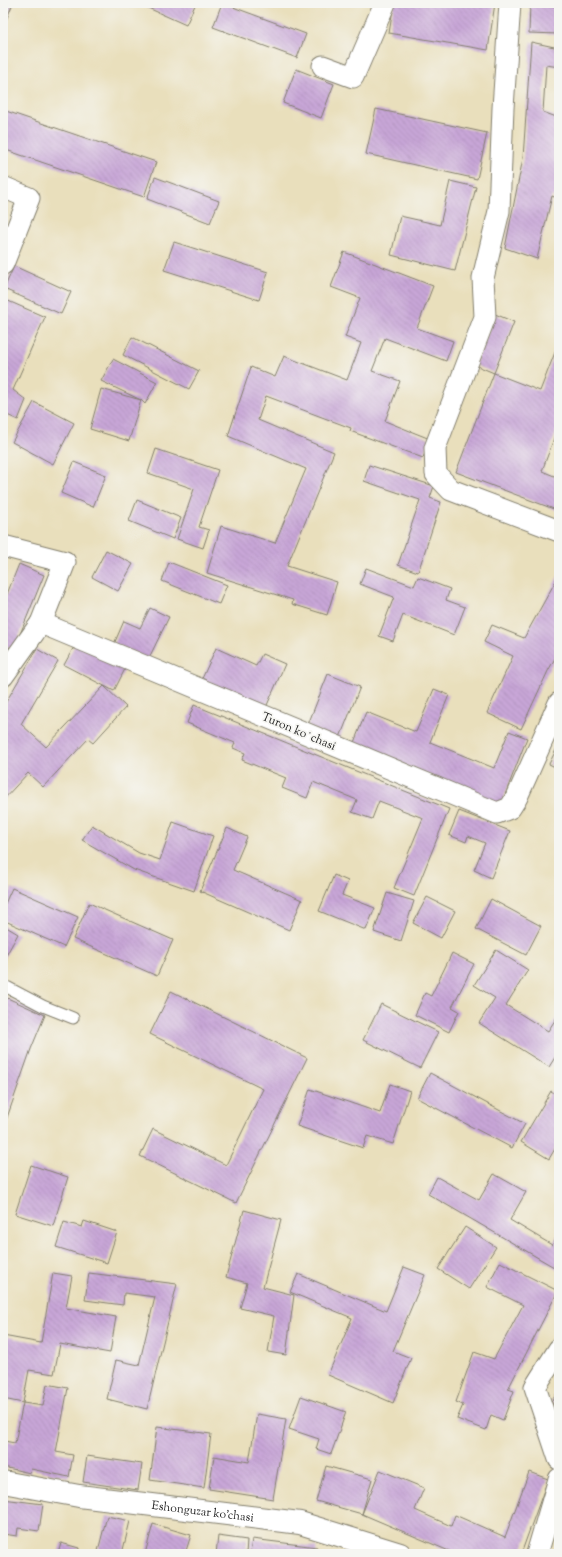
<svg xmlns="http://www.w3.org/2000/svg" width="562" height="1557" font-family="'Sorts Mill Goudy',serif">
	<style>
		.building { fill: url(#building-back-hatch) }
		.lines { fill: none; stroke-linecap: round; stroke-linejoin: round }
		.lane-casing { stroke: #827e6c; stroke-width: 13 }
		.street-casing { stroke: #827e6c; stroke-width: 23 }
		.secondary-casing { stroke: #827e6c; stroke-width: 24 }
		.lane { stroke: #fff; stroke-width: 11 }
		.street { stroke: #fff; stroke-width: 21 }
		.secondary { stroke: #fff; stroke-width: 22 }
		.labels { text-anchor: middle; stroke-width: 3.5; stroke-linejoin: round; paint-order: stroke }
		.street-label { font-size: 12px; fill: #1c1c1c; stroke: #f6f6f2 }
	</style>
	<defs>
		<pattern id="building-back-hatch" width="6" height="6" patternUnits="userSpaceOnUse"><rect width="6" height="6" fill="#c8a6d7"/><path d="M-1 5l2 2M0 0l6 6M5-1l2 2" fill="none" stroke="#ab8eb8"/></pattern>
	</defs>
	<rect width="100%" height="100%" fill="#f6f6f2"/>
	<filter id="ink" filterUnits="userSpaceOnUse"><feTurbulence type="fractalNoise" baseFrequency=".025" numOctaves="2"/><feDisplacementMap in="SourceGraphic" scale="8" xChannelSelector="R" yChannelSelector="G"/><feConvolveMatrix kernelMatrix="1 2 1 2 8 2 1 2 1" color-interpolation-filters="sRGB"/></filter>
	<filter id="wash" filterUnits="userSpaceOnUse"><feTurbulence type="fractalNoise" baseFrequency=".012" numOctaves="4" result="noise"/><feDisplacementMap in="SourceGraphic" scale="16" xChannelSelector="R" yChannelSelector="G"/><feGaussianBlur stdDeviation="0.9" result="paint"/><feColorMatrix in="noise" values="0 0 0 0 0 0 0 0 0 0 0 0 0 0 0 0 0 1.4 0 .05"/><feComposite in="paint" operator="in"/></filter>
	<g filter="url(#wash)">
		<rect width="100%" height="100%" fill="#e9dfbc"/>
		<g id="blocks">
			<g class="building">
				<polygon points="3,3 13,3 3,28"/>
				<polygon points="147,3 196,3 186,25 146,7"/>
				<polygon points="222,3 306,34 297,58 213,27"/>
				<polygon points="394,3 495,3 488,50 389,33"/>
				<polygon points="530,3 552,3 552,6 559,6 559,34 529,33"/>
				<polygon points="531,42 559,48 559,67 546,65 543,112 559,118 559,199 552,196 537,259 505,248 523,158"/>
				<polygon points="296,69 334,84 321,118 283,103"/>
				<polygon points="376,109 487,133 477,179 366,154"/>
				<polygon points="3,110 156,162 144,197 3,149"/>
				<polygon points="155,177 219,201 210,223 147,199"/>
				<polygon points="450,181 476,187 455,271 391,255 400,216 440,225"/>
				<polygon points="174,242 268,272 259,300 164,270"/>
				<polygon points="344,252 433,286 417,328 453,341 446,361 385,338 372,371 400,381 385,421 430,439 423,458 350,431 351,428 266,396 258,420 334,452 287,566 337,582 327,615 292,604 293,600 207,573 221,526 275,543 306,469 228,436 251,367 275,377 284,356 347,380 361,343 345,337 360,298 331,287"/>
				<polygon points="14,266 71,292 61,314 4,289"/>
				<polygon points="6,300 45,317 13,390 26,400 18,420 3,413 3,308"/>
				<polygon points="495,314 514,322 494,373 475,365"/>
				<polygon points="132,337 199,371 189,389 123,355"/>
				<polygon points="559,342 559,431 557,430 542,471 559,478 559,511 456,472 494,373 540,391"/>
				<polygon points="113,359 157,382 145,404 141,400 129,441 90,429 101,389 141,400 101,381"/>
				<polygon points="34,402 74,423 53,464 12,442"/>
				<polygon points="156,449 218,470 199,527 209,530 203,548 177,539 194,489 148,473"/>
				<polygon points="74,462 106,475 93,507 61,493"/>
				<polygon points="369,465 434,486 430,498 441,502 418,572 398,565 420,500 364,481"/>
				<polygon points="137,500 181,518 173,539 129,521"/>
				<polygon points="106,550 133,564 118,591 92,577"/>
				<polygon points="169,562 227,585 219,604 162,581"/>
				<polygon points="19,564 44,575 14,649 3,645 3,604"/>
				<polygon points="366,568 414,586 418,577 450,589 446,600 465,607 454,635 403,615 393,641 379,636 394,597 360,584"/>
				<polygon points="559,575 559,651 548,671 521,729 487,713 513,656 484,642 492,625 524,638"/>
				<polygon points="150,608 169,617 148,660 114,644 124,621 140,628"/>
				<polygon points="76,643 125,669 114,691 64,665"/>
				<polygon points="216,648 256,666 262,654 285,664 264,712 200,683"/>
				<polygon points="37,649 58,661 21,724 46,747 104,686 126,707 93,743 88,739 43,787 28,773 3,800 3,707"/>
				<polygon points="328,674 360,687 339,740 307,727"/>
				<polygon points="434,689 449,695 430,742 494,768 509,731 527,738 501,805 353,745 366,712 416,732"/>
				<polygon points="194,705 449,809 414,896 394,888 423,818 379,801 372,819 352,812 357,800 313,782 307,798 282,788 286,778 242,760 245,753 233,748 235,743 187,723"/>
				<polygon points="559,744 559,769 549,764"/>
				<polygon points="459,811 510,831 491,878 474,870 485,843 468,836 466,842 449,835"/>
				<polygon points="173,822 213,836 194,891 134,870 82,840 92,825 139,853 160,860"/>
				<polygon points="227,828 247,837 233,870 302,900 289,930 200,891"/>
				<polygon points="334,875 348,881 342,895 375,908 366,930 319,911"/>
				<polygon points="12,888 78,917 64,947 3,920 3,908"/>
				<polygon points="387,893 414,901 401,941 374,932"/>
				<polygon points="427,897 455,911 441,938 413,923"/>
				<polygon points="491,899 541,926 526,955 476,929"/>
				<polygon points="89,903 173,940 157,976 73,939"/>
				<polygon points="3,925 18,934 3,961"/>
				<polygon points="496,950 528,970 506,1005 548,1031 559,1014 559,1051 549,1067 479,1023 495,998 474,985"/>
				<polygon points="452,953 474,964 452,1007 459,1011 449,1032 415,1015 425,993 431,996"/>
				<polygon points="171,991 307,1058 236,1203 140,1156 153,1129 226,1165 263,1089 150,1034"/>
				<polygon points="3,996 45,1015 31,1049 3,1129 3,1048 6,1038 3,1037"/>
				<polygon points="381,1004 438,1032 420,1068 363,1040"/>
				<polygon points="430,1073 525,1124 512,1148 417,1098"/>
				<polygon points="390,1084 410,1091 393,1144 367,1136 363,1148 297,1126 310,1089 380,1113"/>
				<polygon points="551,1091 559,1096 559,1142 549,1159 521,1142"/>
				<polygon points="31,1165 68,1177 53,1226 15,1214"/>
				<polygon points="494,1174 526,1192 510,1220 552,1245 559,1233 559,1270 428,1194 437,1177 479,1200"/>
				<polygon points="244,1210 281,1220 263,1287 294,1295 286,1355 268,1352 274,1316 240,1308 247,1283 226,1277"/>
				<polygon points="84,1221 117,1232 107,1263 56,1247 64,1222 82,1227"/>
				<polygon points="465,1227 496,1247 469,1289 438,1269"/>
				<polygon points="500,1262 558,1291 508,1389 514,1391 503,1420 491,1415 486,1430 457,1419 463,1405 456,1402 474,1352 494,1359 523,1305 487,1287"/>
				<polygon points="404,1267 425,1275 393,1351 411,1358 393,1403 328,1375 352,1318 290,1292 298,1274 386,1311"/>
				<polygon points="53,1273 72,1276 66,1308 116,1317 110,1353 60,1344 54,1374 29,1370 23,1403 3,1399 3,1336 41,1343"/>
				<polygon points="89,1273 177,1284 147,1409 107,1399 116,1360 139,1365 155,1297 124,1293 123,1305 85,1300"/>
				<polygon points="47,1384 68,1388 56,1452 73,1455 69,1477 31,1469 30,1473 3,1467 4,1441 15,1443 23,1403 43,1406"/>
				<polygon points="559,1390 559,1408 551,1402"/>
				<polygon points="301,1396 346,1412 331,1454 316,1449 319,1439 289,1429"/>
				<polygon points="257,1414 286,1419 273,1499 209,1489 214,1456 249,1462"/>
				<polygon points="157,1427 211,1434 204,1488 150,1480"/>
				<polygon points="87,1456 142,1464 138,1490 83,1482"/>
				<polygon points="326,1466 372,1479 362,1514 316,1501"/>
				<polygon points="380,1470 424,1488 415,1510 451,1526 455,1515 505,1537 529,1472 548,1479 521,1554 456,1554 362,1514"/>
				<polygon points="3,1499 43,1504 39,1531 18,1528 17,1536 3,1534"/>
				<polygon points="107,1516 130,1521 122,1554 108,1554 98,1551"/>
				<polygon points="153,1524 191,1535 185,1554 145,1554"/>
				<polygon points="218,1536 247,1540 246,1554 216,1554"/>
				<polygon points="252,1539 317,1547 316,1554 250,1554"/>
				<polygon points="61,1543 79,1548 78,1554 58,1554"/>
			</g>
		</g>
	</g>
	<g filter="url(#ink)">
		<use href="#blocks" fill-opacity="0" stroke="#827e6c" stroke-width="1"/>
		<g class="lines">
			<defs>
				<polyline id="lane" points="3,985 43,1006 73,1018"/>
				<g id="street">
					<polyline points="510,3 503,108 499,211 483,278 485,317 435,448 436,474 451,490 559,531"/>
					<polyline points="323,66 353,77 385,3"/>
					<polyline points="3,187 29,198 3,264"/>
					<polyline points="3,546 65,562 41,623"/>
					<polyline points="3,676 41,623 497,813 510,808 517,797 559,703"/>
					<polyline points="559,1349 535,1387 559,1459"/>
					<polyline points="537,1554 559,1479"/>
				</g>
				<g id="secondary">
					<path id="s1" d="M 3,1482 L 79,1496 L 300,1523 L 400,1554"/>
				</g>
			</defs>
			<use href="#lane" class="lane-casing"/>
			<use href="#street" class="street-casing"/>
			<use href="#secondary" class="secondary-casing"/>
			<use href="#lane" class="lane"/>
			<use href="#street" class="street"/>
			<use href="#secondary" class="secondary"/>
		</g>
	</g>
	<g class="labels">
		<g class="street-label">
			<text transform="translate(299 731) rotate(23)" y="4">Turon koʻchasi</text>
			<text dy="4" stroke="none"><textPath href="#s1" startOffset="202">Eshonguzar ko'chasi</textPath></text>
		</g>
	</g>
	<rect width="562" height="1557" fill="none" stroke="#f6f6f2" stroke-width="16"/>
</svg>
